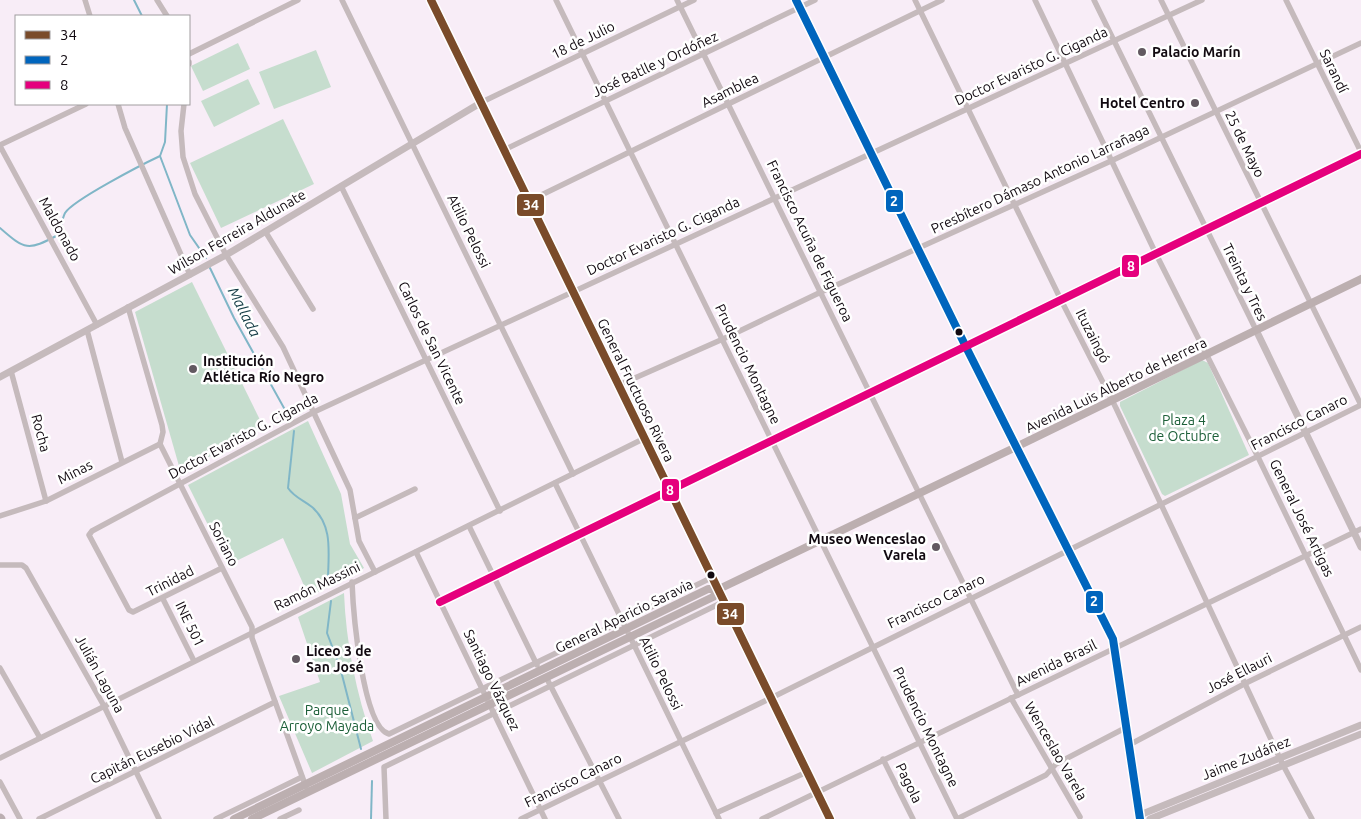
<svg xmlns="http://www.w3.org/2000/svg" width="1361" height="819" font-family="Ubuntu,sans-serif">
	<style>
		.green { fill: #c6ddce }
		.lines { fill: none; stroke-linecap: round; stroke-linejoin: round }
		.stream { stroke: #80b6c7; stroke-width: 2 }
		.minor { stroke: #c5babc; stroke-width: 5.5 }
		.tertiary { stroke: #c5babc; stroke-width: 7 }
		.secondary { stroke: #bcafb0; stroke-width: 8 }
		.trunk { stroke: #bcafb2; stroke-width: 9 }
		.bus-1-casing { stroke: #fff; stroke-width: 11 }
		.bus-2-casing { stroke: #fff; stroke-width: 11 }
		.bus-3-casing { stroke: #fff; stroke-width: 11 }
		.bus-1 { stroke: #7a4b2a; stroke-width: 8 }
		.bus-2 { stroke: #0065bd; stroke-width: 8 }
		.bus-3 { stroke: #e5007d; stroke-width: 8 }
		.poi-dot { fill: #625961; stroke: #fff; stroke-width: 2 }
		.bus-dot { fill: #110910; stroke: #fff; stroke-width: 2 }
		.labels { text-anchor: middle; stroke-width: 5; stroke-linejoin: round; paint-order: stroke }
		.street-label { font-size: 14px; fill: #110910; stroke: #fff }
		.poi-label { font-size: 14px; font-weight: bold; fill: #110910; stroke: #fff; text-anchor: start }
		.park-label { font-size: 14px; fill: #1d6039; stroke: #fff }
		.water-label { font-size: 15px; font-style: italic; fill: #143c45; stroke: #fff }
		.line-badge { stroke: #fff; stroke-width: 2 }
		.badge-label { font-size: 14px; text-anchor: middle; font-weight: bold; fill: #fff }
	</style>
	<rect width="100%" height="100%" fill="#f8edf7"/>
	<g class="green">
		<polygon points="238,43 250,69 203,91 191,66"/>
		<polygon points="316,50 331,87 274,109 259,72"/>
		<polygon points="248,79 260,104 214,127 201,101"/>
		<polygon points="283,119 314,184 221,228 190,163"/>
		<polygon points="192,282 263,426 181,473 135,312"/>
		<polygon points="1202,360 1208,363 1249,455 1165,496 1162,494 1120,406 1120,402"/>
		<polygon points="308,421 341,494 350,544 364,568 309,597 283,538 228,565 188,485"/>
		<path d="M 344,593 C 346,643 356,693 373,741 L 312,773 L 279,696 L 320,682 L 298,617 Z"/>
	</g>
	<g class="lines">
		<g class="stream">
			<polyline points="134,0 142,16"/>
			<polyline points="167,104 165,142 160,156 190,235 206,258"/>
			<path d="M 0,228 C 25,250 28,251 58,235 C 61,228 62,219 65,213 C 73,200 143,164 160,156"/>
			<polyline points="210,268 234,318 289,417"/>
			<path d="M 294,431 L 288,488 C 294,497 303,500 312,507 C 334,526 328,555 328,581"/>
			<polyline points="331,601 327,633 340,667 361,749"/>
			<polyline points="371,819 372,781"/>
		</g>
		<g class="minor">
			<polyline points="85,0 90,16"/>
			<polyline points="157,0 167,16"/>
			<polyline points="342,0 573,474"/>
			<polyline points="431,0 830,819"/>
			<polyline points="556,0 957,819"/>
			<polyline points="677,0 1018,695"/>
			<polyline points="796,0 1016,447"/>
			<polyline points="915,0 1061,300 1116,408 1283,765 1312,819"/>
			<polyline points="1035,0 1156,254 1258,457 1361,670"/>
			<polyline points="1094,0 1256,330"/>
			<polyline points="1161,0 1361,405"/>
			<polyline points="1286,0 1361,152"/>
			<polyline points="189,54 298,0"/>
			<polyline points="189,62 189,64"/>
			<polyline points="482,102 694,0"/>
			<polyline points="118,104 125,128 190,275"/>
			<polyline points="184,104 181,131 183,157 195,194 226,255 283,347 350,490 359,541 375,572"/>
			<polyline points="0,145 86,104"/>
			<polyline points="0,146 97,325"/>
			<polyline points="504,150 815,0"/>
			<polyline points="341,186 500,511"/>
			<polyline points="529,201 942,0"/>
			<polyline points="265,231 313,309"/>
			<polyline points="128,307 162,425 163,432 160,444 252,627 252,638 306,787"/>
			<polyline points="87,330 122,462"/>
			<polyline points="11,371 46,501"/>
			<polyline points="619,385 723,339 821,292 1111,161 1361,43"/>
			<polyline points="555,483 719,819"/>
			<polyline points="0,516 46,501 160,444"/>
			<polyline points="355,518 415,489"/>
			<polyline points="469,526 537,665"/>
			<polyline points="416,552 545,819"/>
			<polyline points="0,565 22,565 26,568 104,706 159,819"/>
			<polyline points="222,568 133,612 129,610 89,535 92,531 314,412 1202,0"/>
			<path d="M 352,582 C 353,608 362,727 389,734 L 713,577"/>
			<polyline points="163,599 194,661"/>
			<polyline points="440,602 1361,154"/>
			<polyline points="0,668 40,738"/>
			<polyline points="546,677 619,819"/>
			<polyline points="1011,698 1080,817"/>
			<polyline points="1129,745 1246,683 1361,627"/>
			<polyline points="0,758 645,438"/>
			<polyline points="883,759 913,819"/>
			<polyline points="0,782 20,819"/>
			<polyline points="716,813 807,772"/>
			<polyline points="39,819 275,702"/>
			<polyline points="216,819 302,777"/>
			<polyline points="280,819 299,810"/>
			<polyline points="386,819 384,767 725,601"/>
			<polyline points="521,819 771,698 1361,405"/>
			<polyline points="762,819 1361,529"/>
			<polyline points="957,819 1046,775 1056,764 1127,727"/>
		</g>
		<g class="tertiary">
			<polyline points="1256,330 1361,547"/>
			<polyline points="0,377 226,255 482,102"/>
			<polyline points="1016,447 1113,639 1140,819"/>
			<polyline points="1140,815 1361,725"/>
			<polyline points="1150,819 1361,734"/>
		</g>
		<g class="secondary">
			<polyline points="234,819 708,589 719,589 1016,447 1361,279"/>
			<polyline points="252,819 713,597 719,589"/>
		</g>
		<polyline class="trunk" points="0,818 1,819"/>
		<defs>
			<polyline id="bus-1" points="431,0 830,819"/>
			<polyline id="bus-2" points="796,0 966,347 1113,639 1140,819"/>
			<polyline id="bus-3" points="440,602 1361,154"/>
		</defs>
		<use href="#bus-1" class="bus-1-casing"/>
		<use href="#bus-2" class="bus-2-casing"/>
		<use href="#bus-3" class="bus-3-casing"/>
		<use href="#bus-1" class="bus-1"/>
		<use href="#bus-2" class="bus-2"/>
		<use href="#bus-3" class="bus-3"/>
	</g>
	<g class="poi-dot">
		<circle cx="1142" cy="52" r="5"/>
		<circle cx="1195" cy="103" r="5"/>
		<circle cx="193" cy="369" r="5"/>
		<circle cx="936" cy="547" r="5"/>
		<circle cx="296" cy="659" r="5"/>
	</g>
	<g class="bus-dot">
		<circle cx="959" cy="332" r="4.5"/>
		<circle cx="711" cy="575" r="4.5"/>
	</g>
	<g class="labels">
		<g class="street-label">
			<text transform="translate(583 40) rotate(-26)" y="5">18 de Julio</text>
			<text transform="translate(655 64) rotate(-25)" y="5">José Batlle y Ordóñez</text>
			<text transform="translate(1031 66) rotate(-25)" y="5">Doctor Evaristo G. Ciganda</text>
			<text transform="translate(1334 71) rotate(64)" y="5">Sarandí</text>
			<text transform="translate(730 90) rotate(-26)" y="5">Asamblea</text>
			<text transform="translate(1245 144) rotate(64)" y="5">25 de Mayo</text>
			<text transform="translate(1040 179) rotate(-25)" y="5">Presbítero Dámaso Antonio Larrañaga</text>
			<text transform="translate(60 229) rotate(61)" y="5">Maldonado</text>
			<text transform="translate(469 231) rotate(64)" y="5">Atilio Pelossi</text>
			<text transform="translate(237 232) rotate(-30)" y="5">Wilson Ferreira Aldunate</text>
			<text transform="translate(663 236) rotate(-25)" y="5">Doctor Evaristo G. Ciganda</text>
			<text transform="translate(810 241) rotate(64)" y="5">Francisco Acuña de Figueroa</text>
			<text transform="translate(1245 282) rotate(64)" y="5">Treinta y Tres</text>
			<text transform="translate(1093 336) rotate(63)" y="5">Ituzaingó</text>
			<text transform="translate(432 343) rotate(64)" y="5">Carlos de San Vicente</text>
			<text transform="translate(748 364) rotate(64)" y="5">Prudencio Montagne</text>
			<text transform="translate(1116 385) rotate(-26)" y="5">Avenida Luis Alberto de Herrera</text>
			<text transform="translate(636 390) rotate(64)" y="5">General Fructuoso Rivera</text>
			<text transform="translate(1299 422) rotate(-27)" y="5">Francisco Canaro</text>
			<text transform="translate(41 433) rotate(75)" y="5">Rocha</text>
			<text transform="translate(243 436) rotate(-28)" y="5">Doctor Evaristo G. Ciganda</text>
			<text transform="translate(75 472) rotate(-27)" y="5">Minas</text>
			<text transform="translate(1302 518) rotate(64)" y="5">General José Artigas</text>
			<text transform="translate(224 544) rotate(63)" y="5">Soriano</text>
			<text transform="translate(170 581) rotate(-27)" y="5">Trinidad</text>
			<text transform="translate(317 586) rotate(-26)" y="5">Ramón Massini</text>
			<text transform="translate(936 601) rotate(-26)" y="5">Francisco Canaro</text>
			<text transform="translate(624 616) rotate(-26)" y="5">General Aparicio Saravia</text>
			<text transform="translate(190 624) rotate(64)" y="5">INE 501</text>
			<text transform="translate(1056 663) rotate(-26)" y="5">Avenida Brasil</text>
			<text transform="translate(661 673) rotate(64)" y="5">Atilio Pelossi</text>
			<text transform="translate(1239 673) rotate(-27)" y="5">José Ellauri</text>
			<text transform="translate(100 674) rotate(61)" y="5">Julián Laguna</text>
			<text transform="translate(492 680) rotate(64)" y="5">Santiago Vázquez</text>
			<text transform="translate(926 727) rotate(64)" y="5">Prudencio Montagne</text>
			<text transform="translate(152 750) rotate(-26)" y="5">Capitán Eusebio Vidal</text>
			<text transform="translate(1056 751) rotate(60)" y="5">Wenceslao Varela</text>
			<text transform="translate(1246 758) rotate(-22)" y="5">Jaime Zudáñez</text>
			<text transform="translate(573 780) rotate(-26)" y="5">Francisco Canaro</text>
			<text transform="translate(909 783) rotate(64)" y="5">Pagola</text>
		</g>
		<g class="poi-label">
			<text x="1152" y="57">Palacio Marín</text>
			<text x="1185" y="108" text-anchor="end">Hotel Centro</text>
			<text x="203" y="366">Institución<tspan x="203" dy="16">Atlética Río Negro</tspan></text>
			<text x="926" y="544" text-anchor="end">Museo Wenceslao<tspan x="926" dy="16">Varela</tspan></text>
			<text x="306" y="656">Liceo 3 de<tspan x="306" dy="16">San José</tspan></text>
		</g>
		<g class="park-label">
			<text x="1184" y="425">Plaza 4<tspan x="1184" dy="16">de Octubre</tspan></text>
			<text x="327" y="715">Parque<tspan x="327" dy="16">Arroyo Mayada</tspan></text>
		</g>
		<g class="water-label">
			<text transform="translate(244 312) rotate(63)" y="5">Mallada</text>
		</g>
	</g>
	<g class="line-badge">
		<rect x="885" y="189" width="19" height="24" rx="5" fill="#0065bd"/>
		<rect x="516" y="193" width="29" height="24" rx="5" fill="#7a4b2a"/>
		<rect x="1121" y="254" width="19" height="24" rx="5" fill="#e5007d"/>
		<rect x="661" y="478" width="19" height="24" rx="5" fill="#e5007d"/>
		<rect x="1085" y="590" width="19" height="24" rx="5" fill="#0065bd"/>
		<rect x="716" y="602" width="29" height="24" rx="5" fill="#7a4b2a"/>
	</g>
	<g class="badge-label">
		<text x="894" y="206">2</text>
		<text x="531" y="210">34</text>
		<text x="1131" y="271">8</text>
		<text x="670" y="495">8</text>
		<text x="1094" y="606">2</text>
		<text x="730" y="619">34</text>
	</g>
	<rect x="15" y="15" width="175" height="90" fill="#ffffff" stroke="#a09d9f"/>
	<rect x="25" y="31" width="25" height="8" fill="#7a4b2a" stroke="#a09d9f"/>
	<text x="60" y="40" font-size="15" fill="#110910">34</text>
	<rect x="25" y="56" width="25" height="8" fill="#0065bd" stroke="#a09d9f"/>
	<text x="60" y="65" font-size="15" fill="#110910">2</text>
	<rect x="25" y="81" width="25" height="8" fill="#e5007d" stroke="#a09d9f"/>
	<text x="60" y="90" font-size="15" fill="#110910">8</text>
</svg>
